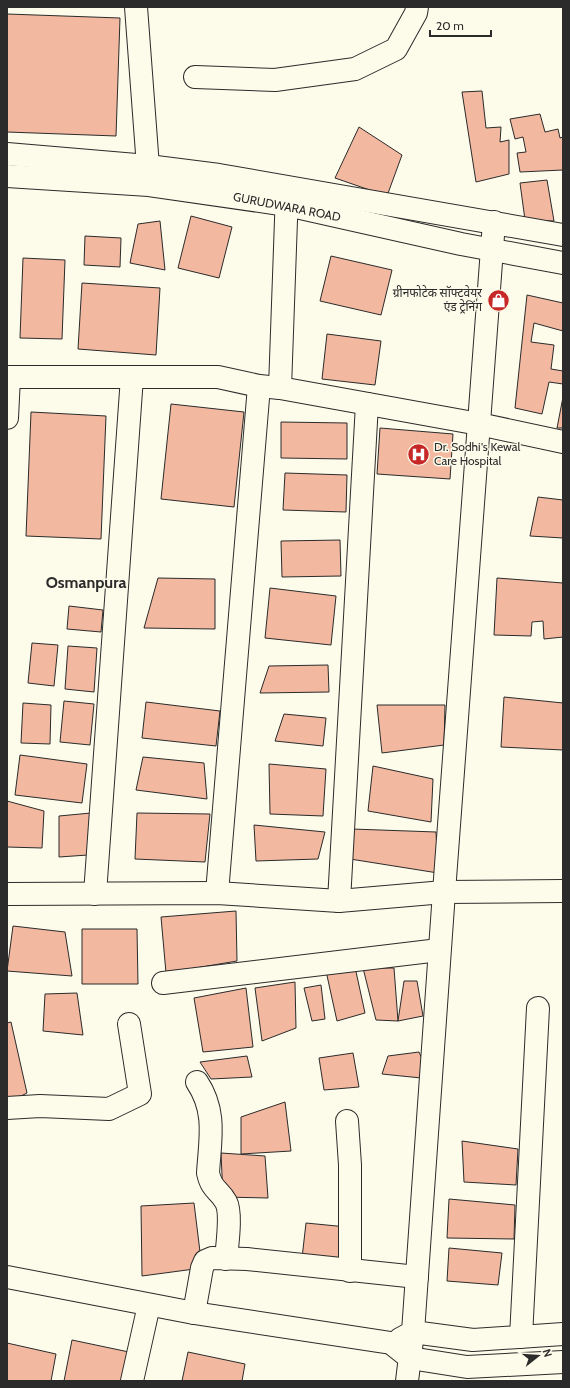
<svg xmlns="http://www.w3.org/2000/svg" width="570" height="1388" font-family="Cabin,'Noto Sans Devanagari',sans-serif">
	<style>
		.building { fill: #f2b8a0; stroke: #2b2b2b }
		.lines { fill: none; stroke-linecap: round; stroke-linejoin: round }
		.minor-casing { stroke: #2b2b2b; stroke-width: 24 }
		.minor { stroke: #fdfbea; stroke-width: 22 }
		.labels { text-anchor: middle; stroke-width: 3; stroke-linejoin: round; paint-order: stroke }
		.street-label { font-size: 12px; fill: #2b2b2b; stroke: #fdfbea }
		.poi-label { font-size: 12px; fill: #2b2b2b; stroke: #fdfbea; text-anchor: end }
		.district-label { font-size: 16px; font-weight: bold; fill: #2b2b2b; stroke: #fdfbea }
	</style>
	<rect width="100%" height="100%" fill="#fdfbea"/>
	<g class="building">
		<polygon points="7,14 120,18 116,136 7,132"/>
		<polygon points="482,91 486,128 501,127 500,142 509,140 509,174 476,182 462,92"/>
		<polygon points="540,114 545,132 558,129 560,138 563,137 563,170 520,172 517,153 526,152 523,137 515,139 510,119"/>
		<polygon points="359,127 402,155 387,196 335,178"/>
		<polygon points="547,180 554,221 525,220 520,183"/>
		<polygon points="191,216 232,227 219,278 178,268"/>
		<polygon points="160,221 165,270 130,263 138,224"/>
		<polygon points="85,236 121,238 120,267 84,265"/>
		<polygon points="331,256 392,270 381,315 320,301"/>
		<polygon points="23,258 65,260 62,339 20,338"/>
		<polygon points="82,283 160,288 156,355 78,349"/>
		<polygon points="527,295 563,303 563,331 534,323 531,342 554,345 551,369 563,371 563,384 549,382 542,414 515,408"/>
		<polygon points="327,334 381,341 375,385 322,379"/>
		<polygon points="563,397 563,428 557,428"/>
		<polygon points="171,404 244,412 234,507 161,499"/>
		<polygon points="31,412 106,416 101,539 26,536"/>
		<polygon points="281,422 347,423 347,459 281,458"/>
		<polygon points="380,428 453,434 450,479 377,474"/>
		<polygon points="285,473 347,475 346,512 283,510"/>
		<polygon points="538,497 563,500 563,538 530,536"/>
		<polygon points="340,540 341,576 282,577 281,541"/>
		<polygon points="158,578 215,579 215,629 144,628"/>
		<polygon points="497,578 563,583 563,637 544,639 543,621 532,622 531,636 494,635"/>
		<polygon points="270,588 336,596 331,645 265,638"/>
		<polygon points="69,606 103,610 101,632 67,629"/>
		<polygon points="32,643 58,645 54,686 28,683"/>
		<polygon points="68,646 97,648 94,692 65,689"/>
		<polygon points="328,665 329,692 260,693 269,666"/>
		<polygon points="504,697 563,703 563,750 501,747"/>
		<polygon points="64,701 94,704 90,745 60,742"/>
		<polygon points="146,702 220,711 216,746 142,738"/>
		<polygon points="23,703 51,705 50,744 21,743"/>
		<polygon points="377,705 445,705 444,745 382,753"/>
		<polygon points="284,714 326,718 323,746 275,741"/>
		<polygon points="20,755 87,764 82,803 15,795"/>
		<polygon points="143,757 204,763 207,799 136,790"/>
		<polygon points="269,764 326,769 323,816 270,814"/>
		<polygon points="373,766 433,779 431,822 368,811"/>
		<polygon points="7,801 44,811 42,848 7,847"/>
		<polygon points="91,813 88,855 59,857 59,816"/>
		<polygon points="137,813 210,814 205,862 135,859"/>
		<polygon points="254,825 325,832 318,859 256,861"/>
		<polygon points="352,829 436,832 438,873 350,859"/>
		<polygon points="236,911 237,961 166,973 161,917"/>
		<polygon points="13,926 65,932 72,976 7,971"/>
		<polygon points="82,929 137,929 138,984 82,984"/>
		<polygon points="355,967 365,1013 337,1021 326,971"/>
		<polygon points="363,968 394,968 398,1021 376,1020"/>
		<polygon points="404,981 417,981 423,1016 398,1021"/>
		<polygon points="295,982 296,1028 262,1041 255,988"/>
		<polygon points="321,985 325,1019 312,1021 304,988"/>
		<polygon points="246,988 253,1047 203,1052 194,998"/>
		<polygon points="77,993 83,1035 43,1031 45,994"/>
		<polygon points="11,1022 27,1093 7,1103 7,1023"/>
		<polygon points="419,1052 431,1079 382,1074 388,1056"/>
		<polygon points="353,1053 359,1087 324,1090 319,1058"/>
		<polygon points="247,1056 252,1077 211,1079 200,1062"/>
		<polygon points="285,1102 291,1151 241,1154 241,1117"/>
		<polygon points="462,1141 518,1149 516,1185 464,1182"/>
		<polygon points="221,1153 265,1156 268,1198 223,1197"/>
		<polygon points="449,1199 515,1205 514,1239 447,1238"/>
		<polygon points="194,1203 202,1268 142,1276 141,1206"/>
		<polygon points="306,1223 347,1227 339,1263 302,1258"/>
		<polygon points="449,1248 502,1253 498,1285 447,1281"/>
		<polygon points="72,1340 129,1352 124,1381 64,1381"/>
		<polygon points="7,1343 56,1354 51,1381 7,1381"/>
		<polygon points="188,1352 245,1364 242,1381 182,1381"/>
	</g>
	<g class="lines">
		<defs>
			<g id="minor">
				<polyline points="136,7 149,180"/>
				<polyline points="195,77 275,80 355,69 396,49 416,13 417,7"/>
				<polyline points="7,154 148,166 219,175 563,235"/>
				<polyline points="7,176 149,185 287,205 461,244 563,263"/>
				<polyline points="7,377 218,377 259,386 280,388 479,424 563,442"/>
				<polyline points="280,388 287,192"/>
				<polyline points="7,418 9,377"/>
				<polyline points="217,893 259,386"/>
				<polyline points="7,894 217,893 339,901 444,892 563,891"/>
				<polyline points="95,894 132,377"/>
				<polyline points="339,901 367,404"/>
				<polyline points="163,983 439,950"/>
				<path d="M 197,1082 C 217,1112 210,1140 208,1173 C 212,1191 219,1189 226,1202 C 232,1213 227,1246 226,1259"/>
				<polyline points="7,1108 40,1106 109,1109 140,1094 129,1024"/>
				<polyline points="347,1121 350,1165 350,1271"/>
				<polyline points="7,1277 194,1313 391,1343 410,1358 467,1367 563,1362"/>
				<polyline points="194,1313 202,1268 205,1261 212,1258 247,1259 417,1277"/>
				<polyline points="521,1337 538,1008"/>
				<polyline points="400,1339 413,1332 473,1340 563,1334"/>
				<polyline points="132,1381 149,1305"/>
				<polyline points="407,1381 413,1332 444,892 494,222"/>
			</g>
		</defs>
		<use href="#minor" class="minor-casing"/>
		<use href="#minor" class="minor"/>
	</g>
	<defs>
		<symbol id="shop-disc" viewBox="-11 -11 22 22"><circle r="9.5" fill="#c62828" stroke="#fdfbea"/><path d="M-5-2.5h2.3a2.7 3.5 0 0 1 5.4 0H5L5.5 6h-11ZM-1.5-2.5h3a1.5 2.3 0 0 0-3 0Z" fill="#fff"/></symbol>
		<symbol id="hospital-disc" viewBox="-11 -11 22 22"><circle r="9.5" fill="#c62828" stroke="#fdfbea"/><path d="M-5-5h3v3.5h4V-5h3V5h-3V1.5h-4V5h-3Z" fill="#fff"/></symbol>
	</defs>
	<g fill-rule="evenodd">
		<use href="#shop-disc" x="486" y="288" width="25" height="25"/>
		<use href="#hospital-disc" x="406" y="442" width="25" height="25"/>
	</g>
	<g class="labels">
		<g class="street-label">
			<text transform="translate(287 207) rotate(11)" y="4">GURUDWARA ROAD</text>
		</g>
		<g class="poi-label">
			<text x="482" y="297">ग्रीनफोटेक सॉफ्टवेयर<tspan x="482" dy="14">एंड ट्रेनिंग</tspan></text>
			<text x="434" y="451" text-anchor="start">Dr. Sodhi's Kewal<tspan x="434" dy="14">Care Hospital</tspan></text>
		</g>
		<g class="district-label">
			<text x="86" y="588">Osmanpura</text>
		</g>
	</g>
	<rect width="570" height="1388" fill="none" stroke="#2b2b2b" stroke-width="16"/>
	<g transform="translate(538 1356) rotate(73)" stroke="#fdfbea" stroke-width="3" paint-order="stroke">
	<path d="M0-3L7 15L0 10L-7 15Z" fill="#2b2b2b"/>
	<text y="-6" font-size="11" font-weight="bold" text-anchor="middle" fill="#2b2b2b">N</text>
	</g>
	<path d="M430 30v6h61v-6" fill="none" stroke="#2b2b2b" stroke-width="2"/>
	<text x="436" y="30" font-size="12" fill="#2b2b2b" stroke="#fdfbea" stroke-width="3" paint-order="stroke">20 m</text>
</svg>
